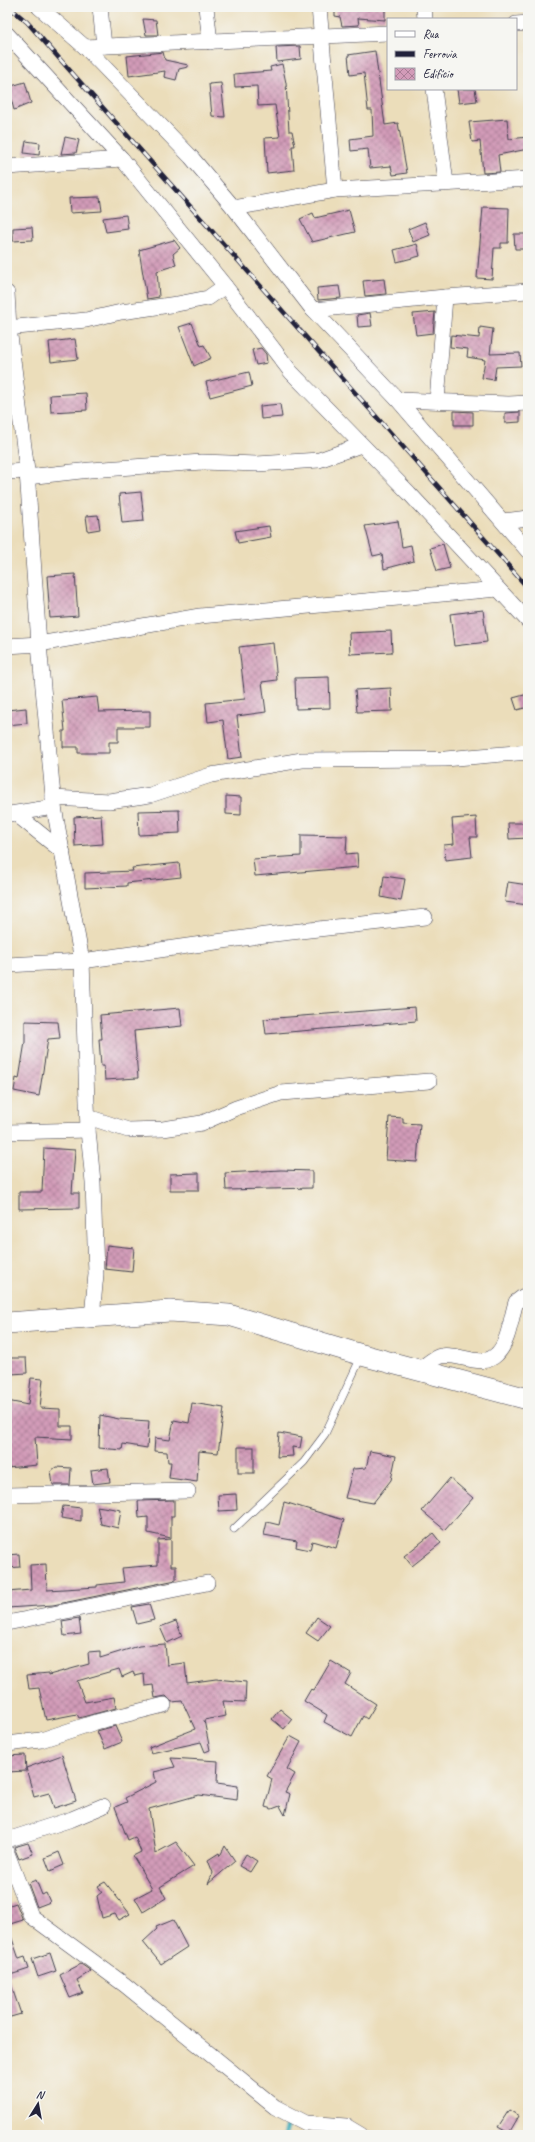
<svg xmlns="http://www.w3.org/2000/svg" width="535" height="2142" font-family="Caveat,sans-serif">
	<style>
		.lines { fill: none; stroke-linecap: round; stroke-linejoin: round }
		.stream { stroke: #3cacba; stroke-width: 4.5 }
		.building { fill: url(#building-cross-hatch) }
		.lane-casing { stroke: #403e4e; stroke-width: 8 }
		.street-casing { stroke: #403e4e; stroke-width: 16 }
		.secondary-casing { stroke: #403e4e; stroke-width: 22 }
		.lane { stroke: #fff; stroke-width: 7 }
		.street { stroke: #fff; stroke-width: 15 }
		.secondary { stroke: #fff; stroke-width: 21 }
		.rail-casing { stroke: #22223b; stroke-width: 4.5 }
		.rail { stroke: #f6f6f2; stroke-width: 3; stroke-dasharray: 9; stroke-linecap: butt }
	</style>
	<defs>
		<pattern id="building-cross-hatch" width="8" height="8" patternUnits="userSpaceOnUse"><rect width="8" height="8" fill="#d29bb8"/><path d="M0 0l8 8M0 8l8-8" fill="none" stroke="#aa7e97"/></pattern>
	</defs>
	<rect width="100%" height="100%" fill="#f6f6f2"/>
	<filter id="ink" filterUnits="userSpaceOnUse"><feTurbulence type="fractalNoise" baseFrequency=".025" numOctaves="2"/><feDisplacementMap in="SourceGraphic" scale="8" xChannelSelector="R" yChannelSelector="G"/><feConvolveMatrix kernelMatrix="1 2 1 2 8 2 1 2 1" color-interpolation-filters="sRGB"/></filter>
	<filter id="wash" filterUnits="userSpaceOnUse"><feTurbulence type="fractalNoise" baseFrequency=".012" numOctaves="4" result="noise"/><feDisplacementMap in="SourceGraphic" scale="16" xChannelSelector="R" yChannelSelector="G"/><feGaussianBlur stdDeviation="0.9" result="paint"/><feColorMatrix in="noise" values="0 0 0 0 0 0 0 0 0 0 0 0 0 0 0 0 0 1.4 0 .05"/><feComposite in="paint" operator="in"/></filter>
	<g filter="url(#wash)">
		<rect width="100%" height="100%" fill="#ebddba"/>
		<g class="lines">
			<polyline class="stream" points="285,2135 288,2123 287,2118"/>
		</g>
		<g id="blocks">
			<g class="building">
				<polygon points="335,7 385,7 385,20 358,18 359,25 342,26 340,17 335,16"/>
				<polygon points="143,19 156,20 158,35 146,35"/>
				<polygon points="300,46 301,59 277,62 276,47"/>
				<polygon points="375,51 385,125 398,123 407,173 393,175 391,166 370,168 368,149 351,151 350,139 373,136 372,110 368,110 364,73 350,75 348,55"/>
				<polygon points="163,52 165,60 188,65 188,67 179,69 176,80 164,77 165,71 129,76 127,56"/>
				<polygon points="282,64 286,83 289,131 292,131 295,146 292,146 294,170 267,173 265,138 280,137 275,105 258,106 257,86 235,87 234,74 271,71 270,67"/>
				<polygon points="25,82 31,103 14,110 8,87"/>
				<polygon points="221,83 225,117 212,116 209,84"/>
				<polygon points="457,89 475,89 477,101 459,103"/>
				<polygon points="507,119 509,139 528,137 528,149 498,155 500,172 483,173 480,141 472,142 469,122"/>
				<polygon points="65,137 79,140 76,153 61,154"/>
				<polygon points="26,141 40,143 39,155 24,153"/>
				<polygon points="100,197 102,211 70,213 69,198"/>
				<polygon points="483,207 509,208 508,243 501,243 501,248 494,248 492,279 477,278"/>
				<polygon points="349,210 355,232 312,242 300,219 313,213 315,218"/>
				<polygon points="126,215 128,229 106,232 103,218"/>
				<polygon points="425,222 430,235 413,242 408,229"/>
				<polygon points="32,227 33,240 13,241 13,228"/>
				<polygon points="514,234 528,234 528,249 515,249"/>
				<polygon points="174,240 180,248 173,254 176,265 157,271 159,297 147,299 139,250"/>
				<polygon points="417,244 420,256 397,262 394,250"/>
				<polygon points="384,279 386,294 365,296 363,281"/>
				<polygon points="339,286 341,298 318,300 317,288"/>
				<polygon points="435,312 433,333 416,335 413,314"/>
				<polygon points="370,313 372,326 358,327 357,315"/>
				<polygon points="192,323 201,346 204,345 211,358 194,366 179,327"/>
				<polygon points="480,327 493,329 490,354 520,353 521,366 496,367 494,380 482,378 485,360 467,357 468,349 450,347 451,335 479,338"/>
				<polygon points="75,339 78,359 51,362 49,342"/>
				<polygon points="261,348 266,354 267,363 256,365 252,350"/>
				<polygon points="249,372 252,386 210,397 206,382"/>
				<polygon points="86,393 87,410 51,412 50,395"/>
				<polygon points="280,404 282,417 261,419 260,406"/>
				<polygon points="454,411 473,412 473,425 454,425"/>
				<polygon points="520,412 520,422 505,423 505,413"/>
				<polygon points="141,492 144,521 122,523 119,494"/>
				<polygon points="98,515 100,529 88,531 86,516"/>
				<polygon points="398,521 402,547 411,545 414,561 384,569 382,554 373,556 365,526"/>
				<polygon points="269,526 271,537 238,543 235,531"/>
				<polygon points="443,544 450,568 437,571 430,548"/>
				<polygon points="75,574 78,616 50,618 47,576"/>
				<polygon points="483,610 487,642 454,646 450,614"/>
				<polygon points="391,631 392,652 350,654 349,633"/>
				<polygon points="273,643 277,680 262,682 266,712 237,716 242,757 228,759 223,720 208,722 206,703 245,699 239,647"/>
				<polygon points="329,677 330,708 296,709 295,678"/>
				<polygon points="391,688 392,711 357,712 355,690"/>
				<polygon points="528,694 528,707 517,710 513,698"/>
				<polygon points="97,697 99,712 150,711 150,727 118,727 118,742 109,742 109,753 78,753 78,747 63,747 63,731 65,731 62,700"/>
				<polygon points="26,708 27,723 7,725 7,710"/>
				<polygon points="226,796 241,797 241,815 226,814"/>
				<polygon points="179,810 180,833 139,835 138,811"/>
				<polygon points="101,815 103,844 75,846 74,817"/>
				<polygon points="476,817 477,837 470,837 472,857 445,860 444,845 454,844 452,819"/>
				<polygon points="508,823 528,823 528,838 509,839"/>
				<polygon points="301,835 347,836 346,854 357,853 358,867 255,876 253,859 301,856"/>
				<polygon points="179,863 181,877 127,883 127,886 85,888 85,873 133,871 132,868"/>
				<polygon points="384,876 405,879 401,901 381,897"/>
				<polygon points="508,882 528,885 528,905 505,902"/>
				<polygon points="415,1007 416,1021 266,1034 264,1019"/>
				<polygon points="180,1008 182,1026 134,1031 138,1078 105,1080 104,1066 101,1066 99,1039 102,1039 100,1015"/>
				<polygon points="25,1021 58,1022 60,1038 48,1039 39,1096 14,1091 16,1078 19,1079 25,1042"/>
				<polygon points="389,1117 403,1118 403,1123 420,1124 417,1162 386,1160"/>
				<polygon points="44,1148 75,1150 72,1193 79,1193 79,1208 19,1209 19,1192 42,1192"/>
				<polygon points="281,1170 312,1171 312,1188 226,1190 225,1173"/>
				<polygon points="199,1173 199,1190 170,1190 170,1174"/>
				<polygon points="107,1245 134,1248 132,1272 105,1269"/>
				<polygon points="10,1358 26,1358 27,1373 11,1374"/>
				<polygon points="31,1378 43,1379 40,1408 60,1409 60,1426 72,1426 72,1439 35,1437 37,1465 7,1468 7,1401 28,1405"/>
				<polygon points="192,1403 224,1408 218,1453 199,1451 197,1482 169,1478 171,1462 168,1462 167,1452 154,1451 155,1438 170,1440 174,1420 189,1423"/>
				<polygon points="100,1415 119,1419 149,1421 147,1448 123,1444 122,1450 99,1448"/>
				<polygon points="279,1433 302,1437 300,1448 292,1447 293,1456 277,1457"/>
				<rect x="238" y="1447" width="16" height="26"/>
				<polygon points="370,1451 396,1456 391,1480 373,1503 345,1498 353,1469 366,1468"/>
				<polygon points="56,1467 71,1468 70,1485 53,1485 51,1471"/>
				<polygon points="108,1468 110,1482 93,1484 91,1470"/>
				<polygon points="450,1478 473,1498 445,1530 422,1511"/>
				<polygon points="236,1494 237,1510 219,1511 218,1495"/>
				<polygon points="174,1500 174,1516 171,1516 171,1538 148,1533 148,1517 139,1518 138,1501"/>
				<polygon points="284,1502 344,1520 336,1548 312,1541 310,1550 296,1547 297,1541 264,1535 267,1522 279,1525"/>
				<polygon points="63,1506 81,1508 81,1521 61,1518"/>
				<polygon points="97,1506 121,1510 118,1528 101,1524"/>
				<polygon points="433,1533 441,1543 412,1566 404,1556"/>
				<polygon points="171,1539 171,1566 176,1566 176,1580 53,1605 7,1608 7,1592 31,1590 30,1565 46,1564 47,1590 97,1587 97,1585 124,1582 122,1568 158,1565 158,1540"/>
				<polygon points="19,1554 20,1567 7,1568 7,1555"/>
				<polygon points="149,1604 154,1620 137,1624 132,1607"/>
				<polygon points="317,1617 330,1626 318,1641 306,1633"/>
				<polygon points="79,1618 81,1634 64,1636 62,1621"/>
				<polygon points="176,1621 182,1636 167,1643 160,1627"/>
				<polygon points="165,1644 167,1665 185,1663 187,1683 216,1679 246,1682 245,1702 223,1701 226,1716 204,1720 210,1750 205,1752 201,1742 151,1753 149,1747 195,1729 182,1701 172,1702 166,1696 155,1698 153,1685 145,1686 144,1674 135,1676 133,1672 122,1677 119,1669 77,1681 85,1702 114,1697 116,1708 79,1718 77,1714 46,1720 39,1688 29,1689 27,1675 49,1673 49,1675 89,1664 88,1652 100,1651 100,1658 139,1646"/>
				<polygon points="331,1661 351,1673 345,1684 376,1704 367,1719 363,1716 352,1737 324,1722 327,1715 304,1701 311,1689 314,1690"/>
				<polygon points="280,1709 292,1719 284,1729 272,1719"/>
				<polygon points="115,1726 122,1742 105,1749 97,1731"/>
				<polygon points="290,1736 301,1742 287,1769 295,1774 285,1792 290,1794 285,1815 280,1806 272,1809 265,1807 272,1779 267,1776"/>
				<polygon points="25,1755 26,1771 7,1772 7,1756"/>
				<polygon points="62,1755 76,1801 54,1808 49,1793 34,1797 26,1768"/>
				<polygon points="171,1758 218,1761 217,1783 238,1786 237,1800 199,1795 149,1809 156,1853 176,1842 194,1866 160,1887 166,1898 143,1912 135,1898 152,1889 133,1856 141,1852 135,1837 128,1840 115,1807 127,1802 125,1798 156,1782 154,1772 175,1767"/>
				<polygon points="28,1843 33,1854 19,1859 14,1847"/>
				<polygon points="225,1846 235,1861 208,1884 213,1873 208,1860 219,1853 220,1856"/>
				<polygon points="59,1852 64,1865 50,1871 45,1858"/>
				<polygon points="246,1854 257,1861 250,1872 239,1866"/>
				<polygon points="36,1880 42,1895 46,1893 50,1902 37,1907 28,1883"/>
				<polygon points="105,1882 130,1914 119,1920 115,1914 102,1918 97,1896 102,1892 98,1886"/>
				<polygon points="16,1903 23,1920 7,1925 7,1906"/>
				<polygon points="173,1920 187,1947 161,1964 143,1942 157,1929 156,1927"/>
				<polygon points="9,1930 19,1959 25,1957 29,1969 7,1976 7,1931"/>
				<polygon points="50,1953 56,1971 38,1977 32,1959"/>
				<polygon points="81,1964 91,1971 77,1980 83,1993 70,1998 60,1975"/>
				<polygon points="7,1979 9,1979 21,2014 7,2018"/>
				<polygon points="509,2110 519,2116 509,2133 498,2127"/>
			</g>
		</g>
	</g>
	<g filter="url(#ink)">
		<use href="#blocks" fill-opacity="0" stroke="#403e4e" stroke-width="1"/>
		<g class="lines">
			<defs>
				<polyline id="lane" points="234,1529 304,1462 325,1434 361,1357"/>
				<g id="street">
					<polyline points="39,7 85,47 191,157 234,208 313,310 398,400 528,551"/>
					<polyline points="100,7 104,46"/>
					<polyline points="206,7 210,42"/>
					<polyline points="319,7 335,190"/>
					<polyline points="424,7 425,19"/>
					<polyline points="516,24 528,23"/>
					<polyline points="7,34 122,159 225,286 291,372 409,493 528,621"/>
					<polyline points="85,47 388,33"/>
					<polyline points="434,89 446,183"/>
					<polyline points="7,167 122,159"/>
					<polyline points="234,208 335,190 528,179"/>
					<polyline points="7,293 9,328 27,471 39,644 54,807 82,961 88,1130 93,1182 96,1274 92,1317"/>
					<polyline points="313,310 445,297 528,291"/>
					<polyline points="7,328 86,320 121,312 177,304 208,298 225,286"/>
					<polyline points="398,400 509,404 528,403"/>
					<polyline points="437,401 445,297"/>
					<polyline points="7,472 27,471"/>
					<polyline points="27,477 90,470 202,462 257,464 319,460 361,445"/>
					<polyline points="503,521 528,518"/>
					<polyline points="7,646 39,644 200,616 498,589"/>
					<polyline points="53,798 109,801 150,795 211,775 302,760 445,759 528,752"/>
					<polyline points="10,814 54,807"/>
					<polyline points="16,814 63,852"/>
					<polyline points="7,965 82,961 265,935 425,917"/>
					<polyline points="88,1117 128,1130 163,1129 202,1123 236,1108 281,1093 429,1081"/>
					<polyline points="7,1132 88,1130"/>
					<path d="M 420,1369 C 426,1365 434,1357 441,1356 C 458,1352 482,1370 497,1354 C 509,1342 511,1317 516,1302 L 524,1296 L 528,1296"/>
					<polyline points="7,1495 188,1491"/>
					<polyline points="7,1623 207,1583"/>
					<polyline points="7,1744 41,1740 96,1722 164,1705"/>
					<polyline points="7,1840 72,1819 103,1806"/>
					<polyline points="7,1853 31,1916 125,1985 275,2107 306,2123 346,2126 361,2135"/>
				</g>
				<polyline id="secondary" points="7,1323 170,1311 229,1315 362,1355 528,1399"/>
			</defs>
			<use href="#lane" class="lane-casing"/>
			<use href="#street" class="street-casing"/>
			<use href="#secondary" class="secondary-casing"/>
			<use href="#lane" class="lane"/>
			<use href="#street" class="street"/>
			<use href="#secondary" class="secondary"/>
			<defs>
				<polyline id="rail" points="9,7 27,22 528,588"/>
			</defs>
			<use href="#rail" class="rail-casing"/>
			<use href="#rail" class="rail"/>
		</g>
	</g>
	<rect width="535" height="2142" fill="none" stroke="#f6f6f2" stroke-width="24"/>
	<rect x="387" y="18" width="130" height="72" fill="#f6f6f2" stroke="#a1a1a9"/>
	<rect x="395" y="31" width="20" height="6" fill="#ffffff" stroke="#a1a1a9"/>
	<text x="423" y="38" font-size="12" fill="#22223b">Rua</text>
	<rect x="395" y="51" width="20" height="6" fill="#22223b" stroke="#a1a1a9"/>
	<text x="423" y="58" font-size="12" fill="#22223b">Ferrovia</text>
	<rect x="395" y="68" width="20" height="12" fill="url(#building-cross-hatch)" stroke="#a1a1a9"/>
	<text x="423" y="78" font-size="12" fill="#22223b">Edifício</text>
	<g transform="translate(38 2104) rotate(11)" stroke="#f6f6f2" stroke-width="3" paint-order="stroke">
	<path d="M0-3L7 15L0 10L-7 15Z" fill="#22223b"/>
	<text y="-6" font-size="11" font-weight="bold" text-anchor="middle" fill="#22223b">N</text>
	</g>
</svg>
